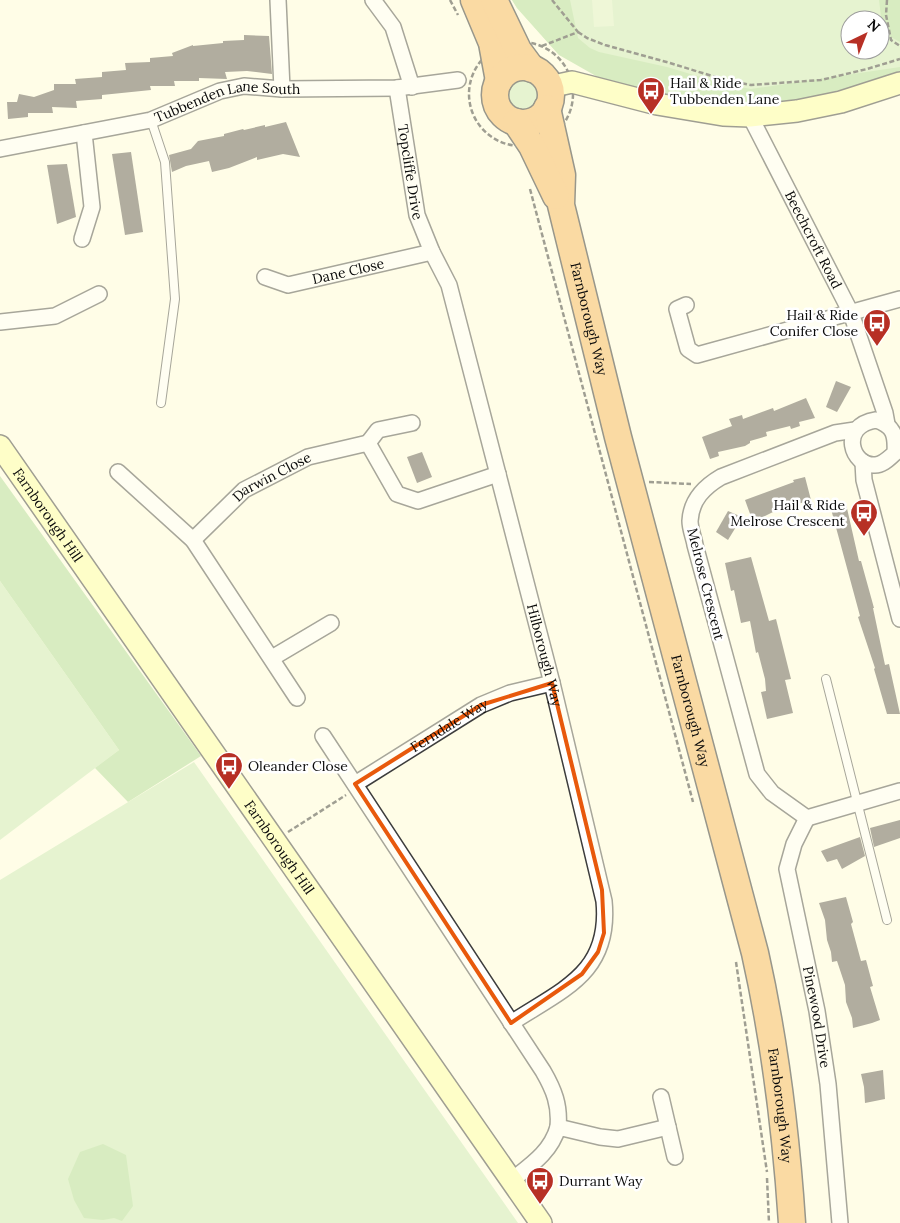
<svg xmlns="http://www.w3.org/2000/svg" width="900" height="1223" font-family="Lora,serif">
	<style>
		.green { fill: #c7e7b3; fill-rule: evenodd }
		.forest { fill: #a9d892 }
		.pitch { fill: #dbefc4 }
		.building { fill: #524d47 }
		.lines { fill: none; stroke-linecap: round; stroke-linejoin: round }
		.lane-casing { stroke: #3d3d3d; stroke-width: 10 }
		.street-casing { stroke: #3d3d3d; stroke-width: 18 }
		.secondary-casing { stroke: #2c2c2c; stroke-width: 24 }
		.highway-casing { stroke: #1b1b1b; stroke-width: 29 }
		.path { stroke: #2c2c2c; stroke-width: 2.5; stroke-dasharray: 5 2.5; stroke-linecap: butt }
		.lane { stroke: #fff; stroke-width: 8 }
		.street { stroke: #fff; stroke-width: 15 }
		.secondary { stroke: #fdfea3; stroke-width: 21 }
		.highway { stroke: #f3af51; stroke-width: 26 }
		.marked { fill: none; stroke: #e8590c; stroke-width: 4; stroke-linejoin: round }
		.labels { text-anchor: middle; stroke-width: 5; stroke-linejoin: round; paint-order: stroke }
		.poi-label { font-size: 14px; fill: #0a0a0a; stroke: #fff; text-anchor: start }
		.street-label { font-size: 14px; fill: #0a0a0a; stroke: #fff }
	</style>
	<rect width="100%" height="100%" fill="#fffde7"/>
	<g class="green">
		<path d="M 512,0 L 900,0 L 900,71 L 732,108 L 692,99 L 559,55 L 517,8 ZM 850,20 L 880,20 L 880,50 L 850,50 Z"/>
		<circle cx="523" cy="95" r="19"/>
		<polygon points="0,581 119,750 0,840"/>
		<polygon points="194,762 518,1223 0,1223 0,880"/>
	</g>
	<g class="forest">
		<polygon points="512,0 570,0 578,38 590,48 599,52 667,67 724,84 751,89 900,67 900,71 798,107 732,108 603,80 559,55 517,8"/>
		<polygon points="879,0 900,0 900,42 883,33"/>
		<polygon points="0,476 201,756 128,802 95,768 119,750 0,581"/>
		<polygon points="103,1144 126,1155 133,1206 122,1221 114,1218 103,1220 84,1218 74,1200 68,1179 80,1152"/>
	</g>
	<polygon class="pitch" points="592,0 612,0 614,26 594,27"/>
	<g class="building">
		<polygon points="244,35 269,36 272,74 247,71 225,72 227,79 199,78 199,81 174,81 175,86 150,86 151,90 102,95 102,99 76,101 77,108 52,107 53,113 28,113 28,117 8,119 7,102 17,102 19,94 34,97 54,90 54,84 76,84 75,79 102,77 102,72 126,70 125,63 150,62 150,58 173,56 172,53 193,45 193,46 223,43 223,41 244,40"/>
		<polygon points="286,122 300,157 283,154 257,160 257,157 229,168 212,172 209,161 186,166 172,172 169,155 191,149 198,141 224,136 224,134 243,129 244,130 265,125 265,127"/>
		<polygon points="131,152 143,232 125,235 112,154"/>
		<polygon points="67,164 76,217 57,224 47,165"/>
		<polygon points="836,381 851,387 837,412 826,407"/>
		<polygon points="806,398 815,418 799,422 800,426 791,429 790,426 766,432 767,436 750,441 750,443 745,446 718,452 719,456 710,459 702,437 732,426 729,419 742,415 743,419 773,408 774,411"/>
		<polygon points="422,452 432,477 417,483 407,457"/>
		<polygon points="805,477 811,500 788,507 787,505 753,522 745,500 794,482 793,480"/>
		<polygon points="846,504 859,561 861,561 874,608 873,608 885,665 889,664 900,714 887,714 874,669 875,668 858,617 860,616 831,509"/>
		<polygon points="728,511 742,517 728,540 716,532"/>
		<polygon points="751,557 769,621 776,619 791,679 785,680 793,713 767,719 761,692 766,691 765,679 758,652 756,653 750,621 741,623 734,590 731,591 725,563"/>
		<polygon points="900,820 900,838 874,847 870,828"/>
		<polygon points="860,837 865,856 842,869 837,859 827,862 821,851"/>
		<polygon points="846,897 853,922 851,924 861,961 866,960 873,986 870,987 880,1020 872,1023 853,1028 852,1018 846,1002 845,985 837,961 832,962 831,952 827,940 825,920 819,903"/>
		<polygon points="883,1070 885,1099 865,1103 864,1087 861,1074"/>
	</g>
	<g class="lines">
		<defs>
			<g id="lane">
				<polyline points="151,120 165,162 175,299 161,403"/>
				<polyline points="826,679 887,920"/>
			</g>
			<g id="street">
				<polyline points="278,0 282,89"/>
				<polyline points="373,0 393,27 412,87"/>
				<path id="s1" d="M 397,88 L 417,215 L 432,252 L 449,285 L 552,683 L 604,901 C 611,973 563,989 511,1023"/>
				<path id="s2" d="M 750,116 L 851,313 L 885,413 L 887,424"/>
				<path id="s3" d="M 0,149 L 151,120 L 220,91 L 244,86 L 282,89 L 397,88 L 458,80"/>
				<polyline points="82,239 92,207 84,133"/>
				<path id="s4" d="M 265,277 L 288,285 L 432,252"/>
				<polyline points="686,305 677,309 688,349 697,355 900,299"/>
				<polyline points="0,322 55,316 99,294"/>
				<path d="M 876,420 C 894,426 896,435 895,453 C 889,458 883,465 875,465 C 852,467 838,426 876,420 Z"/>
				<polyline points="368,443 378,430 412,423"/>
				<polyline points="863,462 864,480 900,619"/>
				<polyline points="118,472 193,540 297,698"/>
				<path id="s5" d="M 193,540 L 244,490 L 308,457 L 368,443 L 397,494 L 418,501 L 498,474"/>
				<polyline points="272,658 331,623"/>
				<path d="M 323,736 L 543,1071 C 554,1090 560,1105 558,1127"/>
				<path id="s6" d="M 355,784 L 481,705 L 510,693 L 552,683"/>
				<path d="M 807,818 L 772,793 L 757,774 L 695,545 C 694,538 690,529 690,521 C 691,500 704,487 721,477 L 835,433 L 855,430"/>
				<path id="s7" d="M 807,818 L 794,844 L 787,869 L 817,1011 L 828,1084 L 840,1223"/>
				<polyline points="807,818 900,791"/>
				<polyline points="668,1127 675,1157"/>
				<path d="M 512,1180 C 531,1165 551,1152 558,1127 L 600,1137 L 618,1139 L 668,1127 L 661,1097"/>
			</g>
			<g id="secondary">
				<polyline points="549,87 572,82 657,104 723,115 750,116 797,111 841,102 900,83"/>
				<path id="s8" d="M 0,446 L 541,1223"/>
			</g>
			<g id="highway">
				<polyline points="474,0 492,43 499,81"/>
				<polyline points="494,0 518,50 532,69"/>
				<circle cx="523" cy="95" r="28"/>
				<path id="s9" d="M 547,108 L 562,175 L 561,205 L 589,319 L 618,437 L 755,953 C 775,1042 786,1132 792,1223"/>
				<polyline points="516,122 532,146 556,196"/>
			</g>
		</defs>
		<use href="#lane" class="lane-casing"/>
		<use href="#street" class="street-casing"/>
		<use href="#secondary" class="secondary-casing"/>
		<use href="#highway" class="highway-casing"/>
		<g class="path">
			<polyline points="450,0 458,15"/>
			<polyline points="887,0 886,15 891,40 900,46"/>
			<polyline points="578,32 587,38 605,45 670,63 725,80 751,85 821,80 867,69 900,59"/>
			<circle cx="521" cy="94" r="52"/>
			<polyline points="542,46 578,32 552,0"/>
			<polyline points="530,189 693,802"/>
			<polyline points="649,482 691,484"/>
			<polyline points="288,832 346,795"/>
			<polyline points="736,962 767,1172"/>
			<polyline points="767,1178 769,1223"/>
		</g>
		<use href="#lane" class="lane"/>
		<use href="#street" class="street"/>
		<use href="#secondary" class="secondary"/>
		<use href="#highway" class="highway"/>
	</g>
	<path d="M0 0H900V1223H0ZM 552,683 L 602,890 L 604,933 L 598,952 L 582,974 L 511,1023 L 355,784 L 481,705 Z" fill="#fffde7" fill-opacity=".55" fill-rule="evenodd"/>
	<path class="marked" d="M 552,683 L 602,890 L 604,933 L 598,952 L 582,974 L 511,1023 L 355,784 L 481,705 Z"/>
	<defs>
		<symbol id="bus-pin" viewBox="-11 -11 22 30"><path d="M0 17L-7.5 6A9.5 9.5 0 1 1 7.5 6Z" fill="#b73025" stroke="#fff"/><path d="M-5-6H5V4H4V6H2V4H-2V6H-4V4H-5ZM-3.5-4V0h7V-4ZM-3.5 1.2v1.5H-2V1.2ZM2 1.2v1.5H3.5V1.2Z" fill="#fff"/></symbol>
	</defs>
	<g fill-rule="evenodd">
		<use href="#bus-pin" x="635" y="75" width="32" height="43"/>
		<use href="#bus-pin" x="861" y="307" width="32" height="43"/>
		<use href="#bus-pin" x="848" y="497" width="32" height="43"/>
		<use href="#bus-pin" x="213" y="750" width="32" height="43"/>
		<use href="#bus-pin" x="524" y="1165" width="32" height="43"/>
	</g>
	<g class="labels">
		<g class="poi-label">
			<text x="670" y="88">Hail &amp; Ride<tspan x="670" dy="16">Tubbenden Lane</tspan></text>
			<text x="858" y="320" text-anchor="end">Hail &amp; Ride<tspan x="858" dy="16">Conifer Close</tspan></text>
			<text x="845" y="510" text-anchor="end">Hail &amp; Ride<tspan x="845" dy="16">Melrose Crescent</tspan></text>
			<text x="248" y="771">Oleander Close</text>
			<text x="559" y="1186">Durrant Way</text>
		</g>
		<g class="street-label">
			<text dy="5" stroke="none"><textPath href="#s3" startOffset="234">Tubbenden Lane South</textPath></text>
			<text dy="5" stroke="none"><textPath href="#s1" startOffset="85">Topcliffe Drive</textPath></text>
			<text dy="5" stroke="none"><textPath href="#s2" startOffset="139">Beechcroft Road</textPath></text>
			<text dy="5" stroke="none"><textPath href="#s4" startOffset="86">Dane Close</textPath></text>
			<text dy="5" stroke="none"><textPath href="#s9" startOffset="216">Farnborough Way</textPath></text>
			<text dy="5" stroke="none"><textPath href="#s5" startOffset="102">Darwin Close</textPath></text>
			<text dy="5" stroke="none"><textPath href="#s8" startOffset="84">Farnborough Hill</textPath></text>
			<text transform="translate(706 584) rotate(76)" y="5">Melrose Crescent</text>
			<text dy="5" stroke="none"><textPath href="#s1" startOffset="588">Hilborough Way</textPath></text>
			<text dy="5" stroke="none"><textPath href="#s9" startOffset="621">Farnborough Way</textPath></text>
			<text dy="5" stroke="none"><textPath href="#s6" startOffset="111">Ferndale Way</textPath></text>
			<text dy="5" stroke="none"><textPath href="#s8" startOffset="489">Farnborough Hill</textPath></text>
			<text dy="5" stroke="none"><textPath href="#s7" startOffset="206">Pinewood Drive</textPath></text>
			<text dy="5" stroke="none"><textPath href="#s9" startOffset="1026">Farnborough Way</textPath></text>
		</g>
	</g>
	<g transform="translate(865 35) rotate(43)"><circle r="24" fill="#ffffff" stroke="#9d9d9d"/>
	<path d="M0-4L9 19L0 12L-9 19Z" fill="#b73025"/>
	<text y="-8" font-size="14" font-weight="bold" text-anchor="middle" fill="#0a0a0a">N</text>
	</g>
</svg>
